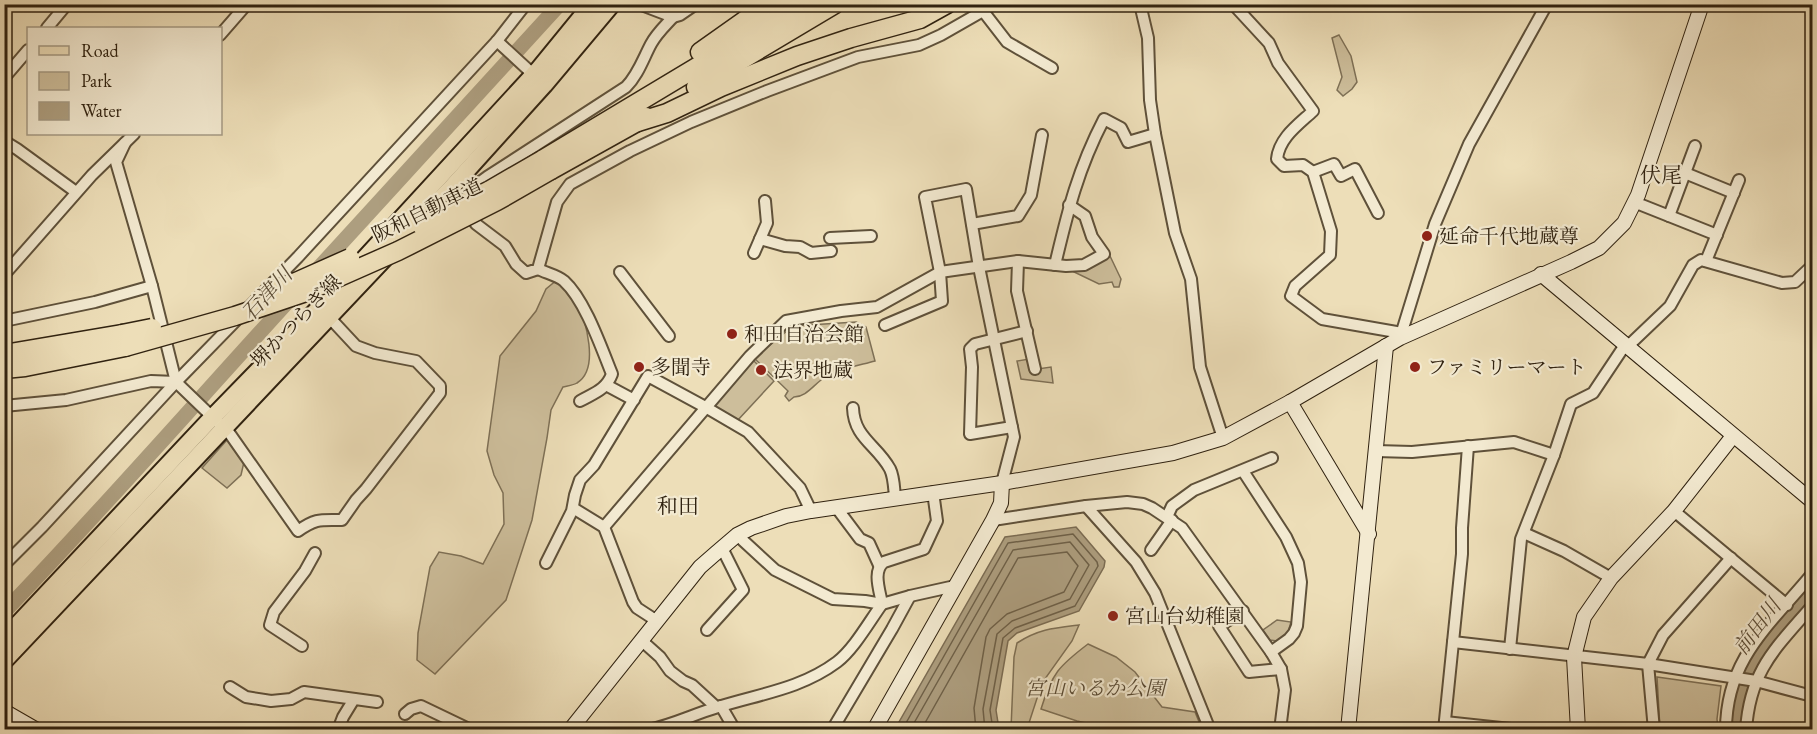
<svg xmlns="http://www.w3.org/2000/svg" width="1817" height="734" font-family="'EB Garamond','Noto Serif JP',serif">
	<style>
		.green { fill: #cdbe9b; stroke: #7e7056; stroke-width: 1.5 }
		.water { fill: #ad9e7f; stroke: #7b6c53; stroke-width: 1.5 }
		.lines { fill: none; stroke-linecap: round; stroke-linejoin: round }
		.shore { stroke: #6e6048; stroke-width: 1.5 }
		.river { stroke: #ad9e7f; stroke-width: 15 }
		.street-casing { stroke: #5f513a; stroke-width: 14 }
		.secondary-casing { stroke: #302210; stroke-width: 16 }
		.primary-casing { stroke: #302210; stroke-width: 20 }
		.highway-casing { stroke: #302210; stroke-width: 21 }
		.street { stroke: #f3ead1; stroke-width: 10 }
		.secondary { stroke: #f3ead1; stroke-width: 14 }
		.primary { stroke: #eddeb8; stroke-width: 16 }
		.highway { stroke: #eddeb8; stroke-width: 18 }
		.highway-bridge-casing { stroke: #302210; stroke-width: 21; stroke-linecap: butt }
		.highway-bridge { stroke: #eddeb8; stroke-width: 18 }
		.poi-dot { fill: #8f2418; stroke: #f3ead1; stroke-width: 2 }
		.labels { text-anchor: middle; stroke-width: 4.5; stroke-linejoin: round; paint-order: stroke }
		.street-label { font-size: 20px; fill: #302210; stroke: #f3ead1 }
		.poi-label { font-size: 20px; fill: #302210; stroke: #f3ead1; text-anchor: start }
		.park-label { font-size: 20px; font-style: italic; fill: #574933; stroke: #f3ead1 }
		.neighbourhood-label { font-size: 21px; fill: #302210; stroke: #f3ead1 }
		.water-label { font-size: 21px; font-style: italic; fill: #5c4d37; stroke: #f3ead1 }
	</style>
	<rect width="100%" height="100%" fill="#eddeb8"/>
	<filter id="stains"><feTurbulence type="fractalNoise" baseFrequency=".00333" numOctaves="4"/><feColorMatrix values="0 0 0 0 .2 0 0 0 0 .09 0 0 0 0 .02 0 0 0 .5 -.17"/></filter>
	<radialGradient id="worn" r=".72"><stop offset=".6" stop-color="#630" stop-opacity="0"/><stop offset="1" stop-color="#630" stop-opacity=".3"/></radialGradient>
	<g class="green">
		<polygon points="1339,35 1351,56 1357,82 1352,89 1343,96 1337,90 1342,77 1332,38"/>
		<polygon points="1110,256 1121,279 1119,287 1114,287 1112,282 1099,284 1070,270 1084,269"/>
		<path d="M 558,279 C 564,286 572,293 576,301 C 586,320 600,369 577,383 C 574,385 567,386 563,387 L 551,410 L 547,438 L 532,520 L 506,600 L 435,674 L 417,660 L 418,633 L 430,567 L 439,552 L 461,556 L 483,564 L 504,524 L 503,493 L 494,475 L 487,451 L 500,356 L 536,311 L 546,289 Z"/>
		<path d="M 856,322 L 866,327 L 875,361 C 857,366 837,369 821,380 C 812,387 805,397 794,397 L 789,401 L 785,396 L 788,391 L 754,358 L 793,326 Z"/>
		<polygon points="1029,359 1031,370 1051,367 1053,383 1021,379 1017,361"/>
		<polygon points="753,360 774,381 737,421 717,409 715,403"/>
		<polygon points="229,440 244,462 241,475 227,488 202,468 226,441"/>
		<polygon points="1277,620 1291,622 1288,632 1277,641 1270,640 1263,630"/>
		<path d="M 1079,625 L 1072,641 L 1042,683 L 1027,729 L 1011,729 L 1014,657 L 1017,643 C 1039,629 1054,628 1079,625 Z"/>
		<path d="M 1088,644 L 1116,657 L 1135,672 L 1162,707 L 1195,712 L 1202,729 L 1113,729 L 1077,721 L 1041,709 C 1052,673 1059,666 1088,644 Z"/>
		<polygon points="1657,677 1721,686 1717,719 1718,729 1660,729"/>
	</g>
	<polygon class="water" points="1076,527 1105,561 1104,567 1079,611 1017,633 1008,641 996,710 999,729 895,729 1005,537"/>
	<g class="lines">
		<g class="shore">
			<polyline points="902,730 1008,543 1073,534 1097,562 1098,566 1075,606 1015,628 1003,638 990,710 993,730"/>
			<polyline points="910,730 1013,550 1070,542 1089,565 1070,599 1012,621 997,634 983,709 985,730"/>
			<polyline points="921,730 1018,558 1067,552 1078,566 1064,592 1007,614 990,629 986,637 974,708 976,730"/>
		</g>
		<g class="river">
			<polyline points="314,273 560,4"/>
			<path d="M 4,612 C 103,509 197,401 294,295"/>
			<path d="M 1738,730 C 1739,666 1774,635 1812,590"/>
		</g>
		<defs>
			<g id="street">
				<polyline points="639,4 673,17 680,15 696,4"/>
				<polyline points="1140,4 1148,38 1150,100 1155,134 1175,233 1191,279 1200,367 1223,438"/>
				<path d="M 1233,4 L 1269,43 L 1278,63 L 1313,111 C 1298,125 1279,138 1277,159 L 1284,166 L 1303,165 L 1313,172 L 1331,231 L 1330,255 L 1295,286 L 1291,296 L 1322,319 L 1402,333"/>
				<polyline points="983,11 1007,42 1052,68"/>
				<polyline points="47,28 67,4"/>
				<polyline points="220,35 247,4"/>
				<polyline points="497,41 536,77"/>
				<polyline points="4,78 28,50"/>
				<polyline points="4,141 17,149 76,192"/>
				<path d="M 125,143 L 116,162 L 152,286 L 176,382 L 230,434 L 298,531 C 316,518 321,520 342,520 L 356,500 L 366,489 L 440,393 L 440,386 L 416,361 L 375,353 L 356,346 L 329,317"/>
				<polyline points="1313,172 1334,164 1341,176 1355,169 1378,213"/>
				<polyline points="1685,173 1734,193"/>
				<polyline points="451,188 476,224 505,246 516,264 526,273 538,269 557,202 570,184 630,151 691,122 767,91 858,57 919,45 941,35 983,11 989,4"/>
				<path d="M 458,198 L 487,177 L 626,87 C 638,75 643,59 651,44 C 657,33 665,26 673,17"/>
				<polyline points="1634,202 1717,235"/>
				<polyline points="1669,216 1695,146"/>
				<polyline points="972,224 1018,216 1031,195 1042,135"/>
				<polyline points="830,238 871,236"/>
				<polyline points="760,239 785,246 800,247 811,253 831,251"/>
				<polyline points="754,253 767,223 765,201"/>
				<polyline points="1018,261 1017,291 1035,369"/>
				<polyline points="1706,261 1739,180"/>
				<path d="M 1055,265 C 1068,210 1078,169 1104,119 L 1121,128 L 1128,142 L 1155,134"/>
				<path d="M 538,269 C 546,273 557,275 564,281 C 585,300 601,347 612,374 C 606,390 594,393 580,401"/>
				<polyline points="620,272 669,336"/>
				<polyline points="4,275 92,175 134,134"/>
				<polyline points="4,321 95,302 152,286"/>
				<polyline points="885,325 942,301 940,272 925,197 966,189 979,267 1014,437 1002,483"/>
				<polyline points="1400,338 1435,224 1469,144 1547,4"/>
				<polyline points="1627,347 1670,306 1693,265 1701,260 1782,283 1795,282 1812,266"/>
				<polyline points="606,385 634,400"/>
				<polyline points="4,406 66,400 151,381 176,382"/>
				<path d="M 853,408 C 854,438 877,445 890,469 C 894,477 894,488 895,497"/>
				<polyline points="1012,427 970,434 972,367 970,349 975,344 1027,331"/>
				<polyline points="1376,451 1412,452 1514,442 1554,455 1571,404 1593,393 1625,345"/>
				<polyline points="1243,471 1286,537 1298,563 1301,582 1297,626 1294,633 1289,639 1271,652"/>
				<polyline points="1086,506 1136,562 1155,593 1210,730"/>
				<polyline points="836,507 860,539 869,543 879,565"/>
				<polyline points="573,508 604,527 633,602 637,608 657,621"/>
				<polyline points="1674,511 1787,605"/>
				<polyline points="1167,517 1172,506 1194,490 1272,458"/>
				<polyline points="993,520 1086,506 1127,502 1143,504 1152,508 1182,528 1271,652 1281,669 1285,690 1280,730"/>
				<polyline points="604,527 750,356 786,321 841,311 877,307 940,272 1018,261 1066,266 1084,265 1104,254 1092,237 1085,216 1069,205"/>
				<polyline points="1524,533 1564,551 1611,578"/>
				<polyline points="737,535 775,570 833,599 865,601 882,604 910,596 955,586"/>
				<polyline points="1151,550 1172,520"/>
				<polyline points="546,563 572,511 575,495 580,480 594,465 648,376 707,408 748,432 800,488 811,511"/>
				<polyline points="4,565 42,527 176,382 298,257 497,41 526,4"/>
				<polyline points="1243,611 1219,626 1249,672 1281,669"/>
				<polyline points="707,630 743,590 722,548"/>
				<polyline points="641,640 660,657 670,671 683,681 692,685 716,707"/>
				<polyline points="1453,642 1648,664 1756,681 1812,696"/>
				<polyline points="302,646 270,625 274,612 305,571 315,553"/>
				<polyline points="1510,649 1521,539 1554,455"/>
				<polyline points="230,687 246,697 271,701 291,699 304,692 377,702"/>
				<polyline points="721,706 735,730"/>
				<polyline points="405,714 411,709 421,706 471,730"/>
				<polyline points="1445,722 1520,730"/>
				<polyline points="338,730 343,717 354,699"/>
				<path d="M 648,730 C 673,725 694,714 718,707 C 759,694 801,689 837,662 C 854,649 869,622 882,604 C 880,591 872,571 884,562 L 924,549 L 937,521 L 933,492"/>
				<polyline points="832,730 892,629 910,596"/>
				<polyline points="1444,730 1462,554 1462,528 1468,446"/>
				<polyline points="1654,730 1648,664 1663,635 1731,558"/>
				<path d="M 1726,730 C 1726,658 1771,624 1812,574"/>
				<path d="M 1746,730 C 1750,670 1776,648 1812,606"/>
			</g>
			<g id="secondary">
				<polyline points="1541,274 1812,501"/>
				<polyline points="1290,402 1369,534"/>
				<polyline points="4,711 37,730"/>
				<polyline points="570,730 700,567 716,553 737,535 751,528 786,516 811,511 1002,483 1173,453 1223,438 1290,402 1400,338 1571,262 1599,248 1624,223 1638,195 1702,4"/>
				<polyline points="874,730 993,520 1001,503 1002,483"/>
				<polyline points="1348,730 1386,346"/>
				<polyline points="1578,730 1574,657 1584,617 1611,578 1674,511 1733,436"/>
			</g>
			<g id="primary">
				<polyline points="4,639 206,424 320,307 538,70 592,4"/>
				<polyline points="4,661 451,188 544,85 612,4"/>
			</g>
			<g id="highway">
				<polyline points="700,52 768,4"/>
				<polyline points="696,87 835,4"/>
				<polyline points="638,122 667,113 721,87 797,56 851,38 920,19 947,4"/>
				<polyline points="542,160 802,4"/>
				<polyline points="551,170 646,117"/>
				<polyline points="4,354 122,334"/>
				<polyline points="4,369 25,367 125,347"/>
			</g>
		</defs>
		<use href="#street" class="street-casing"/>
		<use href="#secondary" class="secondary-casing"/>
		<use href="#primary" class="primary-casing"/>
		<use href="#highway" class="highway-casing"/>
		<use href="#street" class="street"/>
		<use href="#secondary" class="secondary"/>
		<use href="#primary" class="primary"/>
		<use href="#highway" class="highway"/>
		<defs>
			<g id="highway-bridge">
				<polyline points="421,225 490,190 542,160"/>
				<polyline points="276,289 296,282 350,258"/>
				<polyline points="122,334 152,328"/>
				<polyline points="125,347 235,316 303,293 398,251 497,201 551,170"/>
			</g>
		</defs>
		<use href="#highway-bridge" class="highway-bridge-casing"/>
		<use href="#highway-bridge" class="highway-bridge"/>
	</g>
	<g class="poi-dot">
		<circle cx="1427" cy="236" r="6"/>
		<circle cx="732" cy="334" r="6"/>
		<circle cx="639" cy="367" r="6"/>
		<circle cx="1415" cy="367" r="6"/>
		<circle cx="761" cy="370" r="6"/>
		<circle cx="1113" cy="616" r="6"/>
	</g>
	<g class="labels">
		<g class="street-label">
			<text transform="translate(427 210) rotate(-26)" y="7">阪和自動車道</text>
			<text transform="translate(296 321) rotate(-46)" y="7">堺かつらぎ線</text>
		</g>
		<g class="poi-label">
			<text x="1439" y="243">延命千代地蔵尊</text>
			<text x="744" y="341">和田自治会館</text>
			<text x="651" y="374">多聞寺</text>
			<text x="1427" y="374">ファミリーマート</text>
			<text x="773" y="377">法界地蔵</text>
			<text x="1125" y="623">宮山台幼稚園</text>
		</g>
		<g class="park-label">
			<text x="1095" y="695">宮山いるか公園</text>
		</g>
		<g class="neighbourhood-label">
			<text x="1661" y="182">伏尾</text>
			<text x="678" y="513">和田</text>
		</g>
		<g class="water-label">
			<text transform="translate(267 294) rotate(-48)" y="7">石津川</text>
			<text transform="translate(1757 627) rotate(-53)" y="7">前田川</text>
		</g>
	</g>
	<rect width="1817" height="734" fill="none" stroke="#eddeb8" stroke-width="24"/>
	<rect x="6" y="6" width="1805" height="722" fill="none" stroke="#302210" stroke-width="3"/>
	<rect x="12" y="12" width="1793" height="710" fill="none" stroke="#302210" stroke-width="1.5"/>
	<rect x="27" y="27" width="195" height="108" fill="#f3ead1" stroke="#a59a84" stroke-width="1.5"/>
	<rect x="39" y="46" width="30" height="9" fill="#eddeb8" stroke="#a59a84" stroke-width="1.5"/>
	<text x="81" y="57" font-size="18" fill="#302210">Road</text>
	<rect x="39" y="72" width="30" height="18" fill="#cdbe9b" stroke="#a59a84" stroke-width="1.5"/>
	<text x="81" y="87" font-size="18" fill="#302210">Park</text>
	<rect x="39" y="102" width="30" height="18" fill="#ad9e7f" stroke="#a59a84" stroke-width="1.5"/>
	<text x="81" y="117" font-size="18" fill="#302210">Water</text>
	<rect width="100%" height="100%" filter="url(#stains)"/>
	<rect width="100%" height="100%" fill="url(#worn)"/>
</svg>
